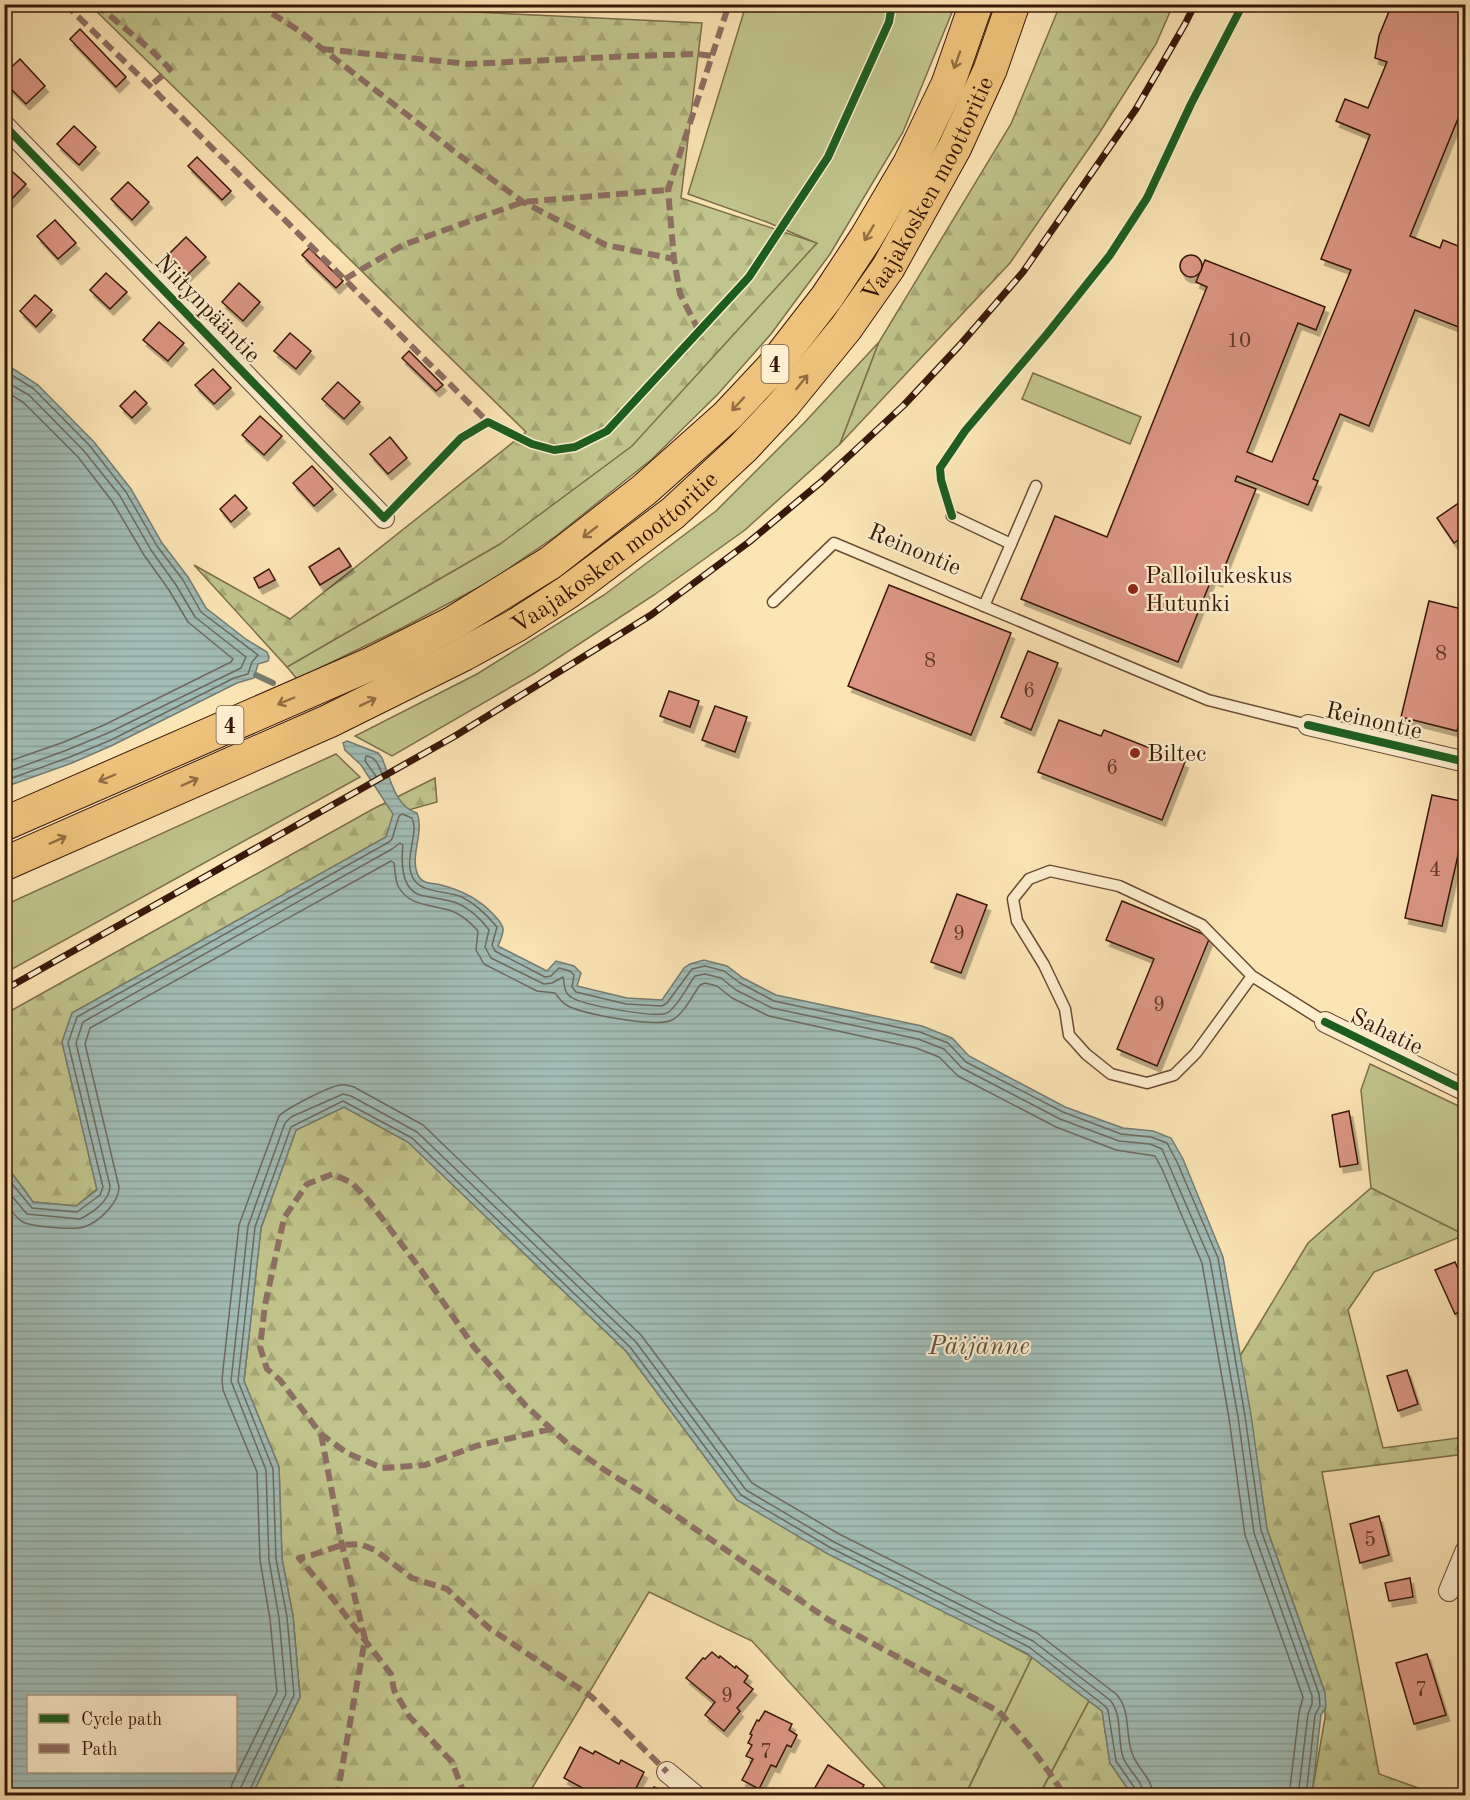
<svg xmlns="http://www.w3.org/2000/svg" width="1470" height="1800" font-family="'Old Standard TT',serif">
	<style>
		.grass { fill: #c1c48c; stroke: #7c6e4a; stroke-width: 1.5 }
		.forest { fill: url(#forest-firs); stroke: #7c6e4a; stroke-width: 1.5 }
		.water { fill: url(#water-rules); stroke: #777b71; stroke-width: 1.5; fill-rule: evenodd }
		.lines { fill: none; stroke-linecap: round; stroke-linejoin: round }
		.shore { stroke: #6c6a60; stroke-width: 1.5 }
		.stream { stroke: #777b71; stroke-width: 6 }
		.building { fill: #dd9685; stroke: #381709; stroke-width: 1.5; filter: url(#shadow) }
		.service-casing { stroke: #694a34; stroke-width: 13 }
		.minor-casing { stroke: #694a34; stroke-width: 22 }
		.motorway-casing { stroke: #381709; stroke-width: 35 }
		.service { stroke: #fdeecf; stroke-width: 10 }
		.minor { stroke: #fdeecf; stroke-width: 20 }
		.motorway { stroke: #eec27a; stroke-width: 33 }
		.rail-casing { stroke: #381709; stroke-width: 7 }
		.rail { stroke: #fdeecf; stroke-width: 4.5; stroke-dasharray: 14; stroke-linecap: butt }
		.quiet { stroke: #8d6e63; stroke-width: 6; stroke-dasharray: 12 6; stroke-linecap: butt }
		.cycleway-casing { stroke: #fdeecf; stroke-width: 11 }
		.cycleway { stroke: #1b5e20; stroke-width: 8 }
		.oneway { stroke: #936c42 }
		.poi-dot { fill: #8f2418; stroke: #fdeecf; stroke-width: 2 }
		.labels { text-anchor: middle; stroke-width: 4.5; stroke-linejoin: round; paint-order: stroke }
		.number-label { font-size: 21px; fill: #613728 }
		.shield { fill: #fdeecf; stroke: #735844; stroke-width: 1.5 }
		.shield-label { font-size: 22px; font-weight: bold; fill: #381709 }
		.street-label { font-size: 24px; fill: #381709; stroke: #fdeecf }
		.poi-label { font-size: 24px; fill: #381709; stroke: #fdeecf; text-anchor: start }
		.water-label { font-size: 26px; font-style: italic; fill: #5d5146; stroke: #fdeecf }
	</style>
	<defs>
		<pattern id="forest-firs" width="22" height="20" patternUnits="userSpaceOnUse" patternTransform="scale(1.5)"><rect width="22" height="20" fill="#c1c48c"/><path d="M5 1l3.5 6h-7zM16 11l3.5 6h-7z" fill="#a7a877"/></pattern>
		<pattern id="water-rules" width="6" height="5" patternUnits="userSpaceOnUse" patternTransform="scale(1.5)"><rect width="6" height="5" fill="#a1bdb6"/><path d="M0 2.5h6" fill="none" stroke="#8ba29b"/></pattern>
		<filter id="shadow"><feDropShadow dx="3.5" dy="6" stdDeviation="0" flood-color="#0004"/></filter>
	</defs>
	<rect width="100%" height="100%" fill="#fce5b5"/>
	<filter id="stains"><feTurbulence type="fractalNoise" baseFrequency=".00333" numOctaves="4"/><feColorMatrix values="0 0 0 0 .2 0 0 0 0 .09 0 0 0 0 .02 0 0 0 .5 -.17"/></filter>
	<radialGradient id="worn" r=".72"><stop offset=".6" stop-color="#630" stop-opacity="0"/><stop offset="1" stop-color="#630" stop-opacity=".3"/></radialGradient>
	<g class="grass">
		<polygon points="746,5 955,5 903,132 830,254 771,334 718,394 652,459 556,536 489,582 402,628 297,679 287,667 500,544 816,243 767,222 688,194"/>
		<polygon points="879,342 840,444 745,530 654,595 535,673 392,756 355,736 477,674 604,595 716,511 804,423"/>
		<polygon points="1033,373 1141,417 1130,444 1022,399"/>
		<polygon points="336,754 360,777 5,973 5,905"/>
		<polygon points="1370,1064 1465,1109 1465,1239 1371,1188 1361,1090"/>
		<polygon points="1032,1657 1089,1701 1039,1795 965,1796"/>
	</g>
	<g class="forest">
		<polygon points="367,5 368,7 702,23 681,198 817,243 632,446 500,544 287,667 194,565 290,619 526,432 90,5"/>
		<polygon points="1060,5 1173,5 1156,44 1098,135 1010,263 840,444 879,342 1011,124"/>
		<polygon points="435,778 437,802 394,814 386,837 72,1013 62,1042 97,1189 76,1206 33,1202 5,1164 5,1014 373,809"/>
		<polygon points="344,1107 408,1142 626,1351 737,1500 1032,1657 965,1795 892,1795 752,1641 649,1592 528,1795 252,1795 300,1697 293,1616 282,1559 279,1467 244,1381 261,1228 296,1130"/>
		<polygon points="1371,1188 1465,1235 1374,1272 1348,1310 1383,1448 1465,1437 1465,1454 1322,1472 1379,1774 1438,1795 1309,1795 1312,1793 1325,1718 1325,1693 1267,1529 1240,1356 1308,1243"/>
		<polygon points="1089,1701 1102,1711 1110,1763 1132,1795 1039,1796"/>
	</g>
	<g class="water">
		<polygon points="5,368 12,368 38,385 94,442 131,489 162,543 188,577 206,608 247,640 267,652 269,657 268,661 258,664 254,678 237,683 113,745 72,763 5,787"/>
		<path d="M 347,741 L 378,753 L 382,758 C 390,777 395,807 417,813 C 425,833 408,858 419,877 C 423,884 433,883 441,885 C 461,890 478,898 493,914 C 506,927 505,930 498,946 L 547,971 L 556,961 L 574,966 L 581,973 L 577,986 L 627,998 L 662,1000 L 684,968 L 690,964 L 704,960 L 727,966 L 743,978 L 776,995 L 922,1026 L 952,1038 L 969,1056 L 1065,1107 L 1123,1128 L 1153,1131 L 1171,1138 L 1183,1159 L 1223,1257 L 1251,1415 L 1267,1529 L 1325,1693 L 1326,1707 L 1321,1715 L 1312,1794 L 1309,1796 L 1132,1795 L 1110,1763 L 1102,1711 L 1026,1653 L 828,1554 L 737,1500 L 626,1351 L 408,1142 L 344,1107 L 296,1130 L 261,1228 L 244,1381 L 279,1467 L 282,1559 L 293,1616 L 300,1697 L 252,1795 L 5,1795 L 5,1164 L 33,1202 L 76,1206 L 97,1190 L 62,1042 L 72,1013 L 386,837 L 393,814 L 361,765 L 345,750 L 343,743 ZM 28,1696 L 236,1696 L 236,1772 L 28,1772 Z"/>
	</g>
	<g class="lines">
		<g class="shore">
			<polyline points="4,374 10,374 34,389 90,446 126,492 157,546 183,580 201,612 258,655 252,662 248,674 234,678 111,740 70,757 4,781"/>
			<polyline points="4,381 29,395 84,451 120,496 151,550 176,585 195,617 246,657 241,668 108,733 67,750 4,773"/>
			<polyline points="4,390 24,403 78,457 112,501 144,555 169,590 188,622 233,659 231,662 104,725 64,742 4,763"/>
			<path d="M 366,756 C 377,757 379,767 383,776 L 382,780 L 378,779 L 365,761 Z"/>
			<path d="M 4,1174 L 32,1208 L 77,1212 L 100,1195 L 103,1187 L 68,1043 L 77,1017 L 389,842 L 392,839 L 399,816 L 402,814 L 412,818 C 420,833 401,863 415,881 C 424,893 448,891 462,897 C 476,904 487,915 497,927 L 492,945 L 495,951 L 545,977 L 551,976 L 559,968 L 570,971 L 574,975 L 572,987 L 576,992 L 626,1004 L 662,1006 L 667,1003 L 692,969 L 705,966 L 724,971 L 740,983 L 774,1001 L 920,1032 L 948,1043 L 966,1062 L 1063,1112 L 1121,1134 L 1151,1137 L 1167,1143 L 1177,1162 L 1218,1258 L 1245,1416 L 1261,1530 L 1319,1694 L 1320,1706 L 1315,1715 L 1306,1796"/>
			<path d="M 4,1187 L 27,1214 L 80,1219 C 92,1213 110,1201 110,1186 L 76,1043 L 83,1022 L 392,849 L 400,843 L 403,845 C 401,861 401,889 420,895 C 432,898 445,899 457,903 C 470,909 481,919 489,930 L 485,947 L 491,958 L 544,984 L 552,983 L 563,977 C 565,984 563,992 571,997 C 582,1005 654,1018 667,1013 C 677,1008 688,985 695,976 L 705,974 L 721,978 L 736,990 L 772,1008 L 918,1039 L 944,1049 L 962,1068 L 1060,1119 L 1119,1141 L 1150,1144 L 1162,1149 L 1210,1260 L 1238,1417 L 1254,1533 L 1312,1696 L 1312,1704 L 1308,1714 L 1298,1796"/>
			<path d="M 4,1201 C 10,1208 15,1218 23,1222 C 33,1227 74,1230 84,1227 C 99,1222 119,1203 119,1187 L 85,1044 L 90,1028 L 391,861 L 394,863 C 395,870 395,879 398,886 C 409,907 432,904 452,911 C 462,915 471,923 478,931 L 476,950 L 484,964 L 537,991 L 555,993 C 559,998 562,1003 568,1006 C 584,1014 656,1028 672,1020 C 684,1014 692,996 700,985 L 705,983 L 717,986 L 732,998 L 769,1016 L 916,1048 L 939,1057 L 958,1076 L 1056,1127 L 1116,1150 L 1155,1156 L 1162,1169 L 1202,1263 L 1229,1418 L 1245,1535 L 1303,1697 L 1299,1713 L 1289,1796"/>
			<path d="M 230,1796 L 232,1784 L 277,1692 L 270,1619 L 260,1560 L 257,1472 L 223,1390 L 222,1379 L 239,1225 L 279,1116 C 287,1108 328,1087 340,1085 C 345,1084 349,1086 354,1087 L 423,1125 L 641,1335 L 752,1483 L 839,1534 L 1037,1633 L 1116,1694 C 1131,1709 1125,1734 1132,1753 C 1137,1769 1153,1778 1153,1796"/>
			<path d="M 239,1796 L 241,1787 L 286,1694 L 279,1618 L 269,1560 L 266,1470 L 231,1381 L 248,1226 L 285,1123 L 291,1117 L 343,1094 L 351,1096 L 417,1132 L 636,1342 L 746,1490 L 834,1542 L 1033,1641 L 1110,1700 C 1123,1715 1117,1740 1123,1757 C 1128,1771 1143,1780 1144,1796"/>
			<polyline points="247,1796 294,1695 287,1617 276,1559 273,1469 238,1381 255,1227 291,1127 343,1101 412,1138 630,1347 741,1495 831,1548 1029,1647 1105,1706 1108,1710 1116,1761 1136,1790 1137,1796"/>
		</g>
		<polyline class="stream" points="256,675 273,683"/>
	</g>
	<g class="building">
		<polygon points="1392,4 1466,4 1466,99 1410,236 1440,248 1443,240 1466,249 1466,330 1415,310 1369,426 1340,414 1313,479 1318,481 1308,505 1237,476 1235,481 1256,489 1219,581 1212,578 1178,662 1021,599 1055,516 1107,537 1207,287 1196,282 1205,260 1325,307 1316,330 1298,323 1247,452 1272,462 1351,270 1321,259 1370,135 1336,121 1345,99 1368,108 1387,62 1375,58 1379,36"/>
		<polygon points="80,29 126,77 116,87 70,39"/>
		<polygon points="20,59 45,86 26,104 4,82 4,74"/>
		<polygon points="74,126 96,147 79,165 57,144"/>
		<polygon points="197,157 231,191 222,200 188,166"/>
		<polygon points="4,164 26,184 8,203 4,199"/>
		<polygon points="128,182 149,202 132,220 111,199"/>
		<polygon points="55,220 76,243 58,259 37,236"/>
		<polygon points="186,237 206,257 186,276 167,256"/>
		<polygon points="309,248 343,281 336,288 302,255"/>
		<circle cx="1191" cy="266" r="11"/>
		<polygon points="106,273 127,292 110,309 90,290"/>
		<polygon points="239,283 260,302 243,321 222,302"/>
		<polygon points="35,295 52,310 36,327 20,311"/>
		<polygon points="159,322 184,343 168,361 143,340"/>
		<polygon points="290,333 311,351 296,369 274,351"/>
		<polygon points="409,351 443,385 436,391 402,358"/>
		<polygon points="213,369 231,388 214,404 195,385"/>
		<polygon points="338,382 360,402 344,419 322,399"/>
		<polygon points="135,391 147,403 132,418 120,406"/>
		<polygon points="260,416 282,436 264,455 242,435"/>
		<polygon points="390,437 407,458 388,474 370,454"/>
		<polygon points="312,466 333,489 314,506 293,483"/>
		<polygon points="235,495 247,508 231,522 220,509"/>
		<polygon points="1466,498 1466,534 1454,543 1437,518"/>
		<polygon points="339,548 351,566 320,585 309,567"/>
		<polygon points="269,569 275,580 259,588 254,578"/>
		<polygon points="889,585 1011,633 971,735 848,686"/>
		<polygon points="1429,601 1466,610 1466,696 1457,731 1401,717"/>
		<polygon points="1028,651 1058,663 1031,730 1001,717"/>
		<polygon points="669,691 699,701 690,727 660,716"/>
		<polygon points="715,706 747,717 735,752 702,740"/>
		<polygon points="1059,720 1101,736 1104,730 1185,762 1162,820 1038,772"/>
		<polygon points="1432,795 1466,802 1466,820 1442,926 1405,918"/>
		<polygon points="957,894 987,905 961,973 931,962"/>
		<polygon points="1122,901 1210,937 1157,1066 1117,1049 1154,959 1106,940"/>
		<polygon points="1349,1111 1358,1164 1340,1167 1332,1115"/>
		<polygon points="1455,1262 1466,1286 1466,1309 1455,1314 1435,1270"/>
		<polygon points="1407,1370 1418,1404 1398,1411 1387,1376"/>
		<polygon points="1379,1516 1389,1555 1360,1563 1350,1524"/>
		<polygon points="1410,1578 1413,1597 1389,1601 1385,1583"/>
		<polygon points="712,1652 719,1658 720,1656 735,1668 736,1666 748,1676 744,1682 753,1689 737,1708 740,1711 724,1731 705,1715 715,1702 686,1678 703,1658 705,1659"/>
		<polygon points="1427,1654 1446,1715 1414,1724 1396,1663"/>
		<polygon points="765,1711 792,1724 789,1730 797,1735 791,1747 787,1745 776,1767 771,1765 759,1789 742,1780 753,1759 746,1756 752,1745 748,1743 752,1735 750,1734 757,1720 759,1721"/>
		<polygon points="580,1747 593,1754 595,1751 619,1764 621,1760 644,1772 632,1796 613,1788 609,1796 597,1796 564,1778"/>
		<polygon points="828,1765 864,1785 858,1796 816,1796 817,1794 813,1791"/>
		<polygon points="654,1787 669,1794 668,1796 651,1796"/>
	</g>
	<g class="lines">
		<defs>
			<g id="service">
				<polyline points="952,516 1011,544 984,606"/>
				<polyline points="1011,544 1036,486"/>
				<polyline points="773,602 834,543 1208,700 1308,725"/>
				<polyline points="1252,976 1196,1053 1174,1075 1147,1083 1111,1074 1086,1054 1069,1035 1065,1009 1044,965 1017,921 1013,899 1029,879 1050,871 1119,886 1202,925 1252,976 1325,1022"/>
			</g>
			<g id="minor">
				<polyline points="4,125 384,518"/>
				<polyline points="1308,725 1466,762"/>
				<polyline points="1325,1022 1466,1091"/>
				<polyline points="1449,1591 1466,1550"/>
				<polyline points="667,1772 696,1796"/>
			</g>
			<g id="motorway">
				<polyline points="4,824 373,663 453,623 550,563 644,490 727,416 772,368 827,297 866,238 910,163 948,84 976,4"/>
				<path id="s1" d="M 4,864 L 329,721 L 464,654 L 515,626 L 568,592 L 673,513 L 743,448 L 784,404 L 846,328 L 888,268 L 955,147 L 990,70 L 1013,4"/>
			</g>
		</defs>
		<use href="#service" class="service-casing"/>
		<use href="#minor" class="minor-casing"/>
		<use href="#motorway" class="motorway-casing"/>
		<use href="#service" class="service"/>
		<use href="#minor" class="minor"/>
		<use href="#motorway" class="motorway"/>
		<defs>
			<polyline id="rail" points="4,990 455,736 651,615 749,542 821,482 904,405 959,346 1023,272 1136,109 1185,24 1195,4"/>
		</defs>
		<use href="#rail" class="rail-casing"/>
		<use href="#rail" class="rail"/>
		<g class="quiet">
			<polyline points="65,4 150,86 488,422"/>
			<polyline points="96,4 151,50 170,69 150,86"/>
			<polyline points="257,4 298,30 459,155 523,202 606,245 674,259"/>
			<polyline points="322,49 468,64 634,56 696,54 713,56"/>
			<polyline points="345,279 403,245 523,202 668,190"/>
			<polyline points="699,331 680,294 674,259 668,190 729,4"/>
			<path d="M 551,1429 L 476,1446 L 425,1465 L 382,1468 L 347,1453 L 321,1434 L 280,1380 L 267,1369 L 260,1347 L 265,1305 L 284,1218 L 307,1184 L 333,1174 L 352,1183 L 369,1201 L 421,1270 L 474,1347 L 526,1406 L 569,1445 L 606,1471 L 644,1494 L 829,1620 L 998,1711 C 1024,1737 1045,1765 1065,1796"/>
			<polyline points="321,1434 342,1545 365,1639 337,1796"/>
			<polyline points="465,1796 452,1762 409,1716 394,1690 391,1674 333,1599 299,1558 312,1555 342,1545 360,1544 375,1550 412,1578 447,1589 489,1628 592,1697 667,1772"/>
		</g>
		<defs>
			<g id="cycleway">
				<polyline points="4,125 384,518 461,438 488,422 532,444 554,450 575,447 607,431 749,277 828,157 889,22 892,4"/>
				<polyline points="952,516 941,480 940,468 965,431 1047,334 1110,255 1147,198 1191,104 1243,4"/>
				<polyline points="1308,725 1466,762"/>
				<polyline points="1325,1022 1466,1091"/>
			</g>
		</defs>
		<use href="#cycleway" class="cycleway-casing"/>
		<use href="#cycleway" class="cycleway"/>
	</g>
	<defs><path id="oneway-shaft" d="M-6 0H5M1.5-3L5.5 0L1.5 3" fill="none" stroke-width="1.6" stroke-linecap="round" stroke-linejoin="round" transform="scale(1.5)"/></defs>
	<g class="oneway">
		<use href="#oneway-shaft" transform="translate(957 60) rotate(110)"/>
		<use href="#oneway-shaft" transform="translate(869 233) rotate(121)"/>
		<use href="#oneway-shaft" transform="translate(802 382) rotate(-51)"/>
		<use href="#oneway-shaft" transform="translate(738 404) rotate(133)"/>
		<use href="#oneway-shaft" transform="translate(590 532) rotate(142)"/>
		<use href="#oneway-shaft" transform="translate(286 701) rotate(157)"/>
		<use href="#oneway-shaft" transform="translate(368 702) rotate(-26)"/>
		<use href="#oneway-shaft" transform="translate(107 778) rotate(157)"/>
		<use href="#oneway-shaft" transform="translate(190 782) rotate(-24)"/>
		<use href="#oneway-shaft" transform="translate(58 840) rotate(-24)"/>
	</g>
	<g class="poi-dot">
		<circle cx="1133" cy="589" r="6"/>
		<circle cx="1135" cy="753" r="6"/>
	</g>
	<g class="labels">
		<g class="number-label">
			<text x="1239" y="347">10</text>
			<text x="1441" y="660">8</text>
			<text x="930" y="667">8</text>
			<text x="1029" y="697">6</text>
			<text x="1112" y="774">6</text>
			<text x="1435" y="876">4</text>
			<text x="959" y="940">9</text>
			<text x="1159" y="1011">9</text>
			<text x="1370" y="1546">5</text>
			<text x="1421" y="1696">7</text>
			<text x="727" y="1702">9</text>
			<text x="766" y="1758">7</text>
		</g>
		<g class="shield">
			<rect x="761.5" y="345" width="27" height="38" rx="4.5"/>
			<rect x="216.5" y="706" width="27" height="38" rx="4.5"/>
		</g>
		<g class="shield-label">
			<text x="775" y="372">4</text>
			<text x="230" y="733">4</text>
		</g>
		<g class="street-label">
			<text dy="8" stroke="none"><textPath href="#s1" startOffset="1174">Vaajakosken moottoritie</textPath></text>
			<text transform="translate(208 308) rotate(46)" y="8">Niitynpääntie</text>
			<text dy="8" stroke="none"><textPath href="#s1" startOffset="688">Vaajakosken moottoritie</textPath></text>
			<text transform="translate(915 549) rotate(23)" y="8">Reinontie</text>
			<text transform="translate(1374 720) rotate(13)" y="8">Reinontie</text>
			<text transform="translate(1387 1031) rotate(26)" y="8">Sahatie</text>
		</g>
		<g class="poi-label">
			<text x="1145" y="583">Palloilukeskus<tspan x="1145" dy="28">Hutunki</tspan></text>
			<text x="1147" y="761">Biltec</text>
		</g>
		<g class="water-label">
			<text x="979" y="1354">Päijänne</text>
		</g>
	</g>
	<rect width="1470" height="1800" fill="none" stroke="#fce5b5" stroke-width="24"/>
	<rect x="6" y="6" width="1458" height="1788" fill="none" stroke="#381709" stroke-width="3"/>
	<rect x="12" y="12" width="1446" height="1776" fill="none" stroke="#381709" stroke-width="1.5"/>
	<rect x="27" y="1695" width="210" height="78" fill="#fdeecf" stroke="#ae9880" stroke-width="1.5"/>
	<rect x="39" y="1714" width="30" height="9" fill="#1b5e20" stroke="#ae9880" stroke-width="1.5"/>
	<text x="81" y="1725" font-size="18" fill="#381709">Cycle path</text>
	<rect x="39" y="1744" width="30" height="9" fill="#8d6e63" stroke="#ae9880" stroke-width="1.5"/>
	<text x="81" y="1755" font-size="18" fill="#381709">Path</text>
	<rect width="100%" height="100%" filter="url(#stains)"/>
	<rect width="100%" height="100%" fill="url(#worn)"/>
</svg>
